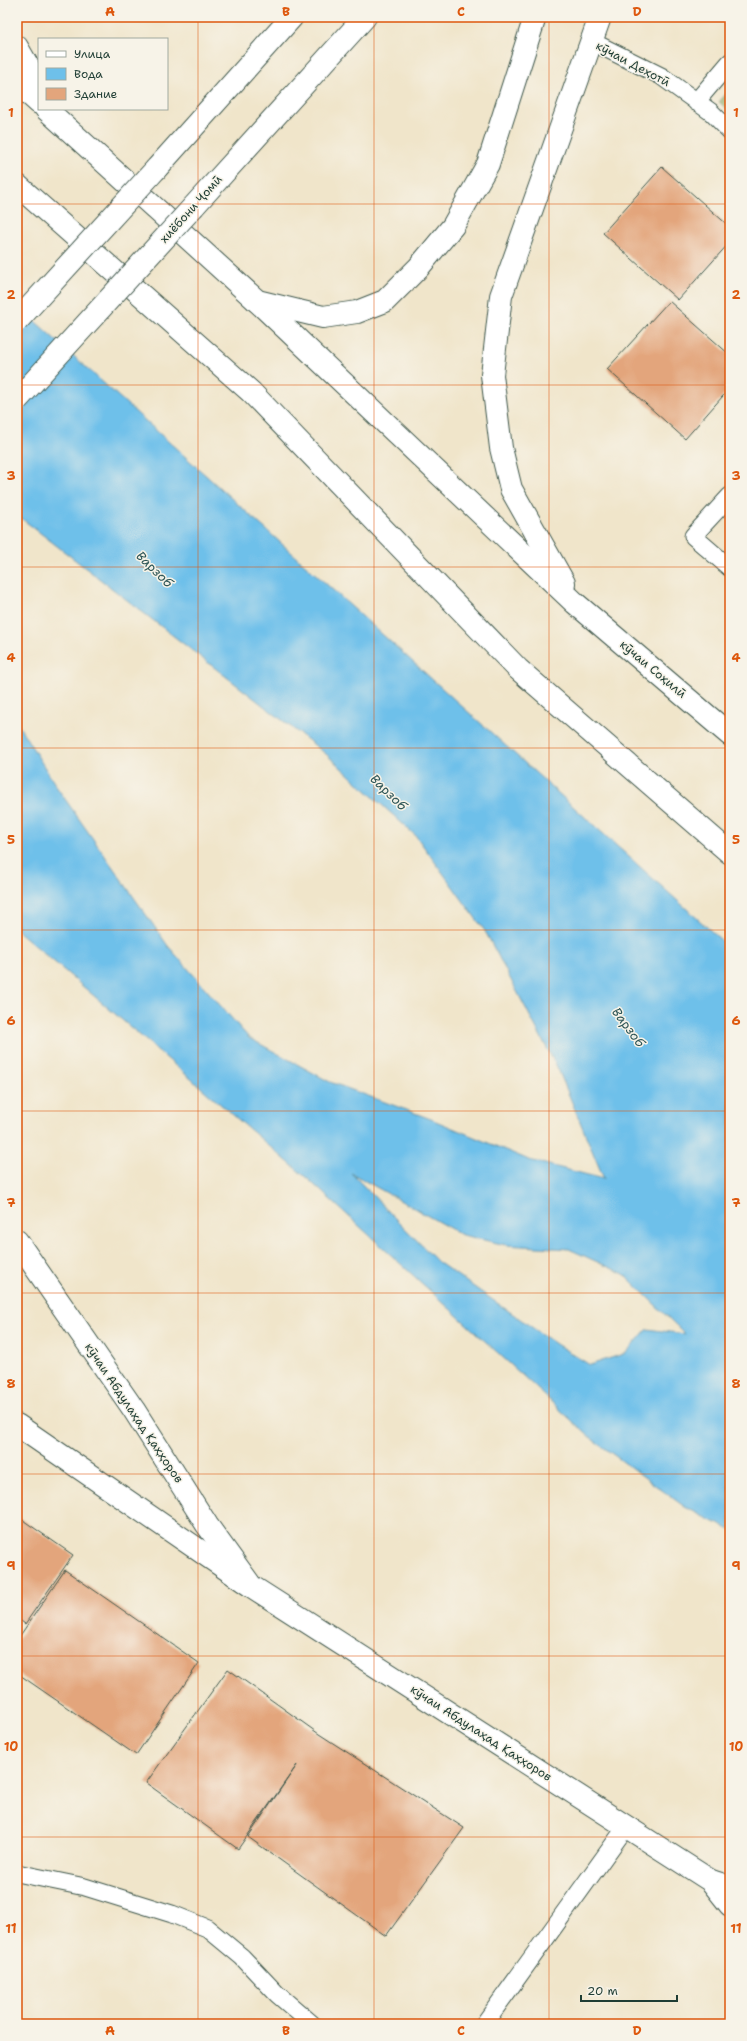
<svg xmlns="http://www.w3.org/2000/svg" width="747" height="2041" font-family="'Shantell Sans',sans-serif">
	<style>
		.forest { fill: #85a55a; stroke: #527147 }
		.water { fill: #6ec0ea; stroke: #467e8f; fill-rule: evenodd }
		.building { fill: #e3a57c }
		.lines { fill: none; stroke-linecap: round; stroke-linejoin: round }
		.service-casing { stroke: #3e564a; stroke-width: 19 }
		.tertiary-casing { stroke: #3e564a; stroke-width: 24 }
		.secondary-casing { stroke: #3e564a; stroke-width: 24 }
		.service { stroke: #fff; stroke-width: 17 }
		.tertiary { stroke: #fff; stroke-width: 22 }
		.secondary { stroke: #fff; stroke-width: 22 }
		.secondary-bridge-casing { stroke: #3e564a; stroke-width: 24; stroke-linecap: butt }
		.secondary-bridge { stroke: #fff; stroke-width: 22 }
		.grid { fill: none; stroke: #de580e; stroke-width: 1; stroke-opacity: 0.55 }
		.labels { text-anchor: middle; stroke-width: 3; stroke-linejoin: round; paint-order: stroke }
		.street-label { font-size: 12px; fill: #1f3d34; stroke: #f7f3e8 }
		.water-label { font-size: 13px; font-style: italic; fill: #2f5758; stroke: #f7f3e8 }
		.neatline { fill: none; stroke: #de580e; stroke-width: 1.5 }
		.grid-label { font-size: 13px; text-anchor: middle; font-weight: bold; fill: #de580e }
	</style>
	<rect width="100%" height="100%" fill="#f7f3e8"/>
	<filter id="ink" filterUnits="userSpaceOnUse"><feTurbulence type="fractalNoise" baseFrequency=".025" numOctaves="2"/><feDisplacementMap in="SourceGraphic" scale="8" xChannelSelector="R" yChannelSelector="G"/><feConvolveMatrix kernelMatrix="1 2 1 2 8 2 1 2 1" color-interpolation-filters="sRGB"/></filter>
	<filter id="wash" filterUnits="userSpaceOnUse"><feTurbulence type="fractalNoise" baseFrequency=".012" numOctaves="4" result="noise"/><feDisplacementMap in="SourceGraphic" scale="16" xChannelSelector="R" yChannelSelector="G"/><feGaussianBlur stdDeviation="0.9" result="paint"/><feColorMatrix in="noise" values="0 0 0 0 0 0 0 0 0 0 0 0 0 0 0 0 0 1.4 0 .05"/><feComposite in="paint" operator="in"/></filter>
	<g filter="url(#wash)">
		<rect width="100%" height="100%" fill="#f0e5ca"/>
		<polygon class="forest" points="730,89 730,113 719,102"/>
		<path class="water" d="M 17,305 L 730,948 L 730,1530 L 685,1507 L 592,1439 L 309,1180 L 17,930 L 17,723 L 58,789 L 168,946 L 249,1038 L 330,1082 L 431,1119 L 529,1160 L 604,1179 L 558,1069 L 485,931 L 416,836 L 326,754 L 17,515 ZM 351,1173 L 462,1235 L 506,1245 L 569,1249 L 624,1274 L 685,1334 L 647,1329 L 626,1353 L 590,1365 L 556,1344 L 438,1262 Z"/>
		<g id="blocks">
			<g class="building">
				<polygon points="662,167 730,227 730,242 678,300 603,233"/>
				<polygon points="669,301 730,355 730,388 685,439 607,369"/>
				<polygon points="17,1516 73,1555 25,1624 17,1618"/>
				<polygon points="65,1570 199,1663 136,1755 17,1673 17,1640"/>
				<polygon points="228,1669 319,1734 464,1828 386,1936 248,1837 297,1765 238,1849 146,1783"/>
			</g>
		</g>
	</g>
	<g filter="url(#ink)">
		<use href="#blocks" fill-opacity="0" stroke="#3e564a" stroke-width="1"/>
		<g class="lines">
			<defs>
				<g id="service">
					<polyline points="591,41 661,76 711,112 730,131"/>
					<polyline points="696,102 730,62"/>
					<polyline points="730,496 693,536 730,568"/>
					<polyline points="17,1873 85,1887 172,1914 207,1928 242,1957 277,1994 312,2024"/>
					<polyline points="484,2024 626,1827"/>
				</g>
				<polyline id="tertiary" points="17,1241 134,1410 207,1525 249,1583"/>
				<g id="secondary">
					<polyline points="17,47 39,85"/>
					<polyline points="17,83 39,103"/>
					<polyline points="46,109 256,300 575,603 730,735"/>
					<polyline points="156,169 292,17"/>
					<polyline points="17,185 251,392 518,669 730,853"/>
					<polyline points="194,206 365,17"/>
					<polyline points="257,301 323,317 357,312 385,301 419,267 453,226 488,164 535,17"/>
					<polyline points="564,583 511,489 501,448 492,375 501,296 600,17"/>
					<polyline points="17,1425 251,1586 711,1881 730,1887"/>
					<polyline points="711,1881 730,1905"/>
				</g>
			</defs>
			<use href="#service" class="service-casing"/>
			<use href="#tertiary" class="tertiary-casing"/>
			<use href="#secondary" class="secondary-casing"/>
			<use href="#service" class="service"/>
			<use href="#tertiary" class="tertiary"/>
			<use href="#secondary" class="secondary"/>
			<defs>
				<g id="secondary-bridge">
					<polyline points="17,321 156,169"/>
					<polyline points="17,400 194,206"/>
				</g>
			</defs>
			<use href="#secondary-bridge" class="secondary-bridge-casing"/>
			<use href="#secondary-bridge" class="secondary-bridge"/>
		</g>
	</g>
	<path class="grid" d="M 198,17 L 198,2024M 374,17 L 374,2024M 549,17 L 549,2024M 17,204 L 730,204M 17,385 L 730,385M 17,567 L 730,567M 17,748 L 730,748M 17,930 L 730,930M 17,1111 L 730,1111M 17,1293 L 730,1293M 17,1474 L 730,1474M 17,1656 L 730,1656M 17,1837 L 730,1837"/>
	<g class="labels">
		<g class="street-label">
			<text transform="translate(633 64) rotate(28)" y="4">кӯчаи Деҳотӣ</text>
			<text transform="translate(191 209) rotate(-48)" y="4">хиёбони Ҷомӣ</text>
			<text transform="translate(653 669) rotate(40)" y="4">кӯчаи Соҳилӣ</text>
			<text transform="translate(134 1413) rotate(56)" y="4">кӯчаи Абдулаҳад Қаҳҳоров</text>
			<text transform="translate(481 1733) rotate(33)" y="4">кӯчаи Абдулаҳад Қаҳҳоров</text>
		</g>
		<g class="water-label">
			<text transform="translate(155 569) rotate(44)" y="5">Варзоб</text>
			<text transform="translate(389 792) rotate(44)" y="5">Варзоб</text>
			<text transform="translate(629 1027) rotate(53)" y="5">Варзоб</text>
		</g>
	</g>
	<rect width="747" height="2041" fill="none" stroke="#f7f3e8" stroke-width="44"/>
	<rect x="38" y="38" width="130" height="72" fill="#f7f3e8" stroke="#a1aaa0"/>
	<rect x="46" y="51" width="20" height="6" fill="#ffffff" stroke="#a1aaa0"/>
	<text x="74" y="58" font-size="12" fill="#1f3d34">Улица</text>
	<rect x="46" y="68" width="20" height="12" fill="#6ec0ea" stroke="#a1aaa0"/>
	<text x="74" y="78" font-size="12" fill="#1f3d34">Вода</text>
	<rect x="46" y="88" width="20" height="12" fill="#e3a57c" stroke="#a1aaa0"/>
	<text x="74" y="98" font-size="12" fill="#1f3d34">Здание</text>
	<path d="M581 1995v6h96v-6" fill="none" stroke="#1f3d34" stroke-width="2"/>
	<text x="587" y="1995" font-size="12" fill="#1f3d34" stroke="#f7f3e8" stroke-width="3" paint-order="stroke">20 m</text>
	<rect x="22" y="22" width="703" height="1997" class="neatline"/>
	<g class="grid-label">
		<text x="110" y="16">A</text>
		<text x="286" y="16">B</text>
		<text x="461" y="16">C</text>
		<text x="637" y="16">D</text>
		<text x="11" y="117">1</text>
		<text x="736" y="117">1</text>
		<text x="11" y="299">2</text>
		<text x="736" y="299">2</text>
		<text x="11" y="480">3</text>
		<text x="736" y="480">3</text>
		<text x="11" y="662">4</text>
		<text x="736" y="662">4</text>
		<text x="11" y="844">5</text>
		<text x="736" y="844">5</text>
		<text x="11" y="1025">6</text>
		<text x="736" y="1025">6</text>
		<text x="11" y="1207">7</text>
		<text x="736" y="1207">7</text>
		<text x="11" y="1388">8</text>
		<text x="736" y="1388">8</text>
		<text x="11" y="1570">9</text>
		<text x="736" y="1570">9</text>
		<text x="11" y="1751">10</text>
		<text x="736" y="1751">10</text>
		<text x="11" y="1933">11</text>
		<text x="736" y="1933">11</text>
		<text x="110" y="2035">A</text>
		<text x="286" y="2035">B</text>
		<text x="461" y="2035">C</text>
		<text x="637" y="2035">D</text>
	</g>
</svg>
